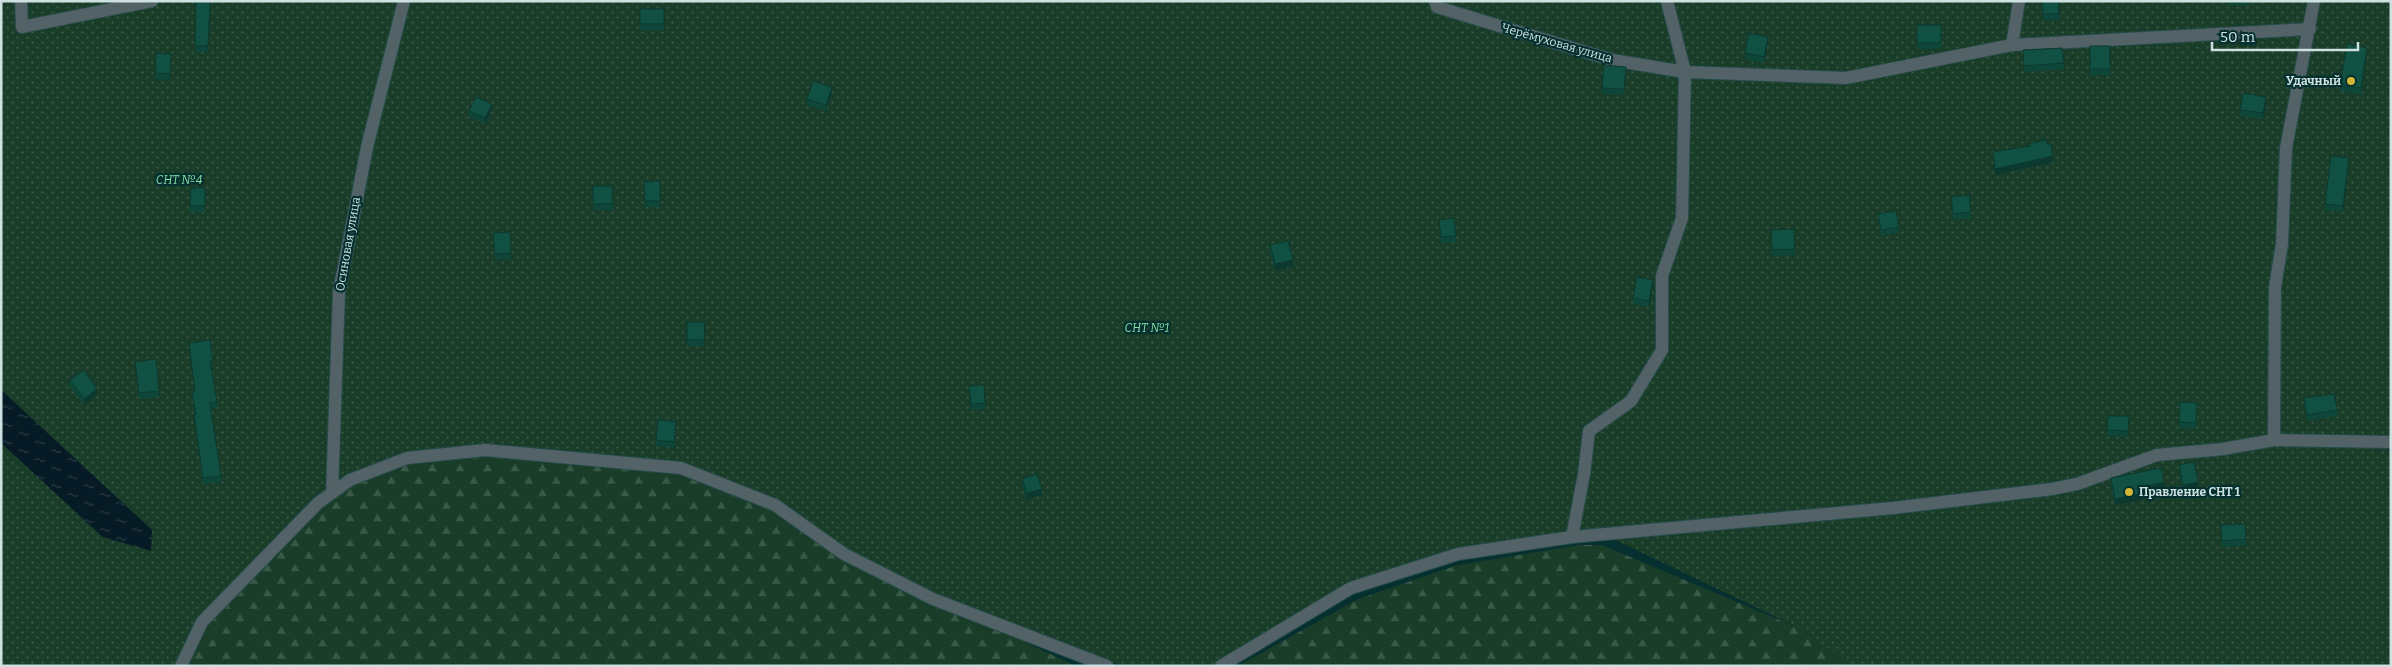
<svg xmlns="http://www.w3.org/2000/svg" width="2392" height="667" font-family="Bitter,serif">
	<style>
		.grass { fill: url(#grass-dots) }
		.forest { fill: url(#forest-firs) }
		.water { fill: url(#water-ripples) }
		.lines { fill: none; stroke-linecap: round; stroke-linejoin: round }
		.minor-casing { stroke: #254c4b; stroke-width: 14 }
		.minor { stroke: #526266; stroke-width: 12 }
		.wall { fill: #0f463a }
		.shaded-wall { fill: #0c392f }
		.building { fill: #115143; stroke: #0c392f }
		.poi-dot { fill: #d2b736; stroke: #05302f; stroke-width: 2 }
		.labels { text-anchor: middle; stroke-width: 4.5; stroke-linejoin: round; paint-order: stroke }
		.street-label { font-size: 12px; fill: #cce1e0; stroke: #05302f }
		.poi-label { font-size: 12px; font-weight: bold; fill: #cce1e0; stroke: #05302f; text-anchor: end }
		.park-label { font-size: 12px; font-style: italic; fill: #8adfa8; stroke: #05302f }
	</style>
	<defs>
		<pattern id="grass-dots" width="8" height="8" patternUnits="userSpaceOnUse" patternTransform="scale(1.25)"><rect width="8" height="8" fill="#193d28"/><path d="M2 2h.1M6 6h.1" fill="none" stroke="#395947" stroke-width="1.8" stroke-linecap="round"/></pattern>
		<pattern id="forest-firs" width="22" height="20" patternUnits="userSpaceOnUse" patternTransform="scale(1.25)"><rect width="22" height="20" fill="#193d28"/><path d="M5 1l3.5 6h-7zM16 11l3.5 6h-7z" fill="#395947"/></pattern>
		<pattern id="water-ripples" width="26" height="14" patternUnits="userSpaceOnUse" patternTransform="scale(1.25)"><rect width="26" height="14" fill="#061b25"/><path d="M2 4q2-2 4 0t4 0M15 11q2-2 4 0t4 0" fill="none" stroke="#293c44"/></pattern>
	</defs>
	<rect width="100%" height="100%" fill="#05302f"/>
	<polygon class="grass" points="1,1 2391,1 2391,666 1852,666 1801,629 1603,534 1460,550 1351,588 1221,666 1129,666 1103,661 933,599 181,666 1,666 1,443 103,537 152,530 1,390"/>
	<g class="forest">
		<polygon points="485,450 681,468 803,524 933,599 1076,666 181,666 202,622 318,503 407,458"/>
		<polygon points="1579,545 1602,545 1801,629 1852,666 1238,666 1358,599 1458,565"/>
	</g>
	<polygon class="water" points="1,390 152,530 151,551 103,537 1,443"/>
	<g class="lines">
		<defs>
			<g id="minor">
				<polyline points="21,1 22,27 152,1"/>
				<polyline points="1435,1 1437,7 1612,60 1685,72 1846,78 2012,45 2310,29"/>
				<polyline points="2012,45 2019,1"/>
				<polyline points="2274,440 2391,442"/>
				<polyline points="332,493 339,292 367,147 404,1"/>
				<polyline points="1572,537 1584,474 1589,431 1631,401 1662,350 1662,276 1682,218 1685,72 1667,1"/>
				<polyline points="181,666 202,622 318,503 350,480 407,458 485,450 681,468 775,505 844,554 933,599 1107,666"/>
				<polyline points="1221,666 1351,588 1458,554 1572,537 1893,508 2052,489 2077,484 2157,455 2223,449 2274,440 2275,287 2282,244 2286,148 2314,1"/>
			</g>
		</defs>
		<use href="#minor" class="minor-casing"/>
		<use href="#minor" class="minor"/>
	</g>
	<g class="wall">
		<polygon points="196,1 211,1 208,52 195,52"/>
		<polygon points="2042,1 2059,1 2059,20 2043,20"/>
		<rect x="2230" y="1" width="19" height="4"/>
		<rect x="640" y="9" width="24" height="21"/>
		<rect x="1917" y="25" width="24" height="24"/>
		<polygon points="1768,43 1764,63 1745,59 1745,53"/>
		<rect x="2090" y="46" width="20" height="29"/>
		<polygon points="2023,50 2064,63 2064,69 2024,72"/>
		<polygon points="156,53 171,60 170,80 155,79"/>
		<polygon points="2367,54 2361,94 2340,91 2340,85"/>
		<polygon points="1626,73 1624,95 1602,94 1602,88"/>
		<polygon points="832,93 826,111 807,105 807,99"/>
		<polygon points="2266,103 2263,119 2240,116 2240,110"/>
		<polygon points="492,110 485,124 469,117 469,111"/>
		<polygon points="2030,143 2047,144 2053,162 1995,175 1993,158 1993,152 2030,147"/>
		<polygon points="2349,164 2343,212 2325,210 2325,204"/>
		<polygon points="660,181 660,207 645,207 644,182"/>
		<polygon points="593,186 612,186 613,210 593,210"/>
		<polygon points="191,188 205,188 205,212 190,212"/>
		<polygon points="1951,197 1971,212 1971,218 1953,220"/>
		<polygon points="1878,214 1899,227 1899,233 1881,236 1878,220"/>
		<polygon points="1439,220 1456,236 1456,242 1441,243"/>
		<polygon points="1794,229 1795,255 1772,256 1771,230"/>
		<polygon points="493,233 511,253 511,259 495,260"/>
		<polygon points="1270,245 1293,266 1275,270 1270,251"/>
		<polygon points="1653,286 1649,307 1633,304 1633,298"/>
		<polygon points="705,322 704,346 687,346 687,340"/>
		<polygon points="189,343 213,361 213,367 211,367 217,402 217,408 211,409 221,476 221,482 203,484 194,420 194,414 195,414 192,398 192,392 194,391"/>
		<polygon points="135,362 159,391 159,397 139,399"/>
		<polygon points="70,380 97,395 84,405 70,386"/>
		<polygon points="969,386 985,403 985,409 971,410"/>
		<polygon points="2304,398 2337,410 2337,416 2307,421 2304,404"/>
		<polygon points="2197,409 2196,429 2179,428 2179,422"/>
		<polygon points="2108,416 2129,416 2128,437 2107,436"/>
		<polygon points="676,428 674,448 656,446 656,440"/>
		<polygon points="2179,465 2198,488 2183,491 2179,471"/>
		<polygon points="2111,478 2164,488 2140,494 2140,500 2115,505 2111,484"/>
		<polygon points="1022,479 1042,495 1027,499 1022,485"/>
		<polygon points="2221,525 2246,539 2246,545 2222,547"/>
	</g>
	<g class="shaded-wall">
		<polygon points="1768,37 1768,43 1764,63 1764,57"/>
		<polygon points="2367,48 2367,54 2361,94 2361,88"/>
		<polygon points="832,87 832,93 826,111 826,105"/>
		<polygon points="2266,97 2266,103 2263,119 2263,113"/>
		<polygon points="492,104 492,110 485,124 485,118"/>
		<polygon points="2053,156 2053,162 1995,175 1995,169"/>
		<polygon points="2349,158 2349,164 2343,212 2343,206"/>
		<polygon points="1293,260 1293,266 1275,270 1275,264"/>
		<polygon points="1653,280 1653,286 1649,307 1649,301"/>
		<polygon points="97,389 97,395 84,405 84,399"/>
		<polygon points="2164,482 2164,488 2139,494 2139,488"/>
		<polygon points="2198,482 2198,488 2183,491 2183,485"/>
		<polygon points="1042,489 1042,495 1027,499 1027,493"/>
		<polygon points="2140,494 2140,500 2115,505 2115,499"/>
	</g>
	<g class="building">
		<polygon points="196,1 210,1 208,46 195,46"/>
		<polygon points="2042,1 2059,1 2059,14 2043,14"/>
		<rect x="640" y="9" width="24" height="15"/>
		<rect x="1917" y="25" width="24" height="18"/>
		<polygon points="1749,33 1768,37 1764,57 1745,53"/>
		<polygon points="2347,44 2367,48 2361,88 2340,85"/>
		<rect x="2090" y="46" width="20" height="23"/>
		<polygon points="2062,48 2064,63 2024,66 2023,50"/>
		<polygon points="156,53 171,54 170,74 155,73"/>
		<polygon points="1604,65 1626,67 1624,89 1602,88"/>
		<polygon points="813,81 832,87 826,105 807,99"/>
		<polygon points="2243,93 2266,97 2263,113 2240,110"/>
		<polygon points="476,97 492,104 485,118 469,111"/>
		<polygon points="2046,140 2047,144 2051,144 2053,156 1995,169 1993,152 2030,146 2030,143"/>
		<polygon points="2331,156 2349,158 2343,206 2325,204"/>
		<polygon points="660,181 660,201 645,201 644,182"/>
		<polygon points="593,186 612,186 613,204 593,204"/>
		<polygon points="191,188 205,188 205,206 190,206"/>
		<polygon points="1969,195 1971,212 1953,214 1951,197"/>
		<polygon points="1896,211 1899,227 1881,230 1878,214"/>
		<polygon points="1454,218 1456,236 1441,237 1439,220"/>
		<polygon points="1794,229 1795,249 1772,250 1771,230"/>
		<polygon points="510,232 511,253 495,254 493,233"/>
		<polygon points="1288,241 1293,260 1275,264 1270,245"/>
		<polygon points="1637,277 1653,280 1649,301 1633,298"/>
		<polygon points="687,322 705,322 704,340 687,340"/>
		<polygon points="210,340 213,361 210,361 217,402 210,403 221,476 203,478 194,414 196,414 192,392 195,391 189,343"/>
		<polygon points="156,359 159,391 139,393 135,362"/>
		<polygon points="84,370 97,389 84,399 70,380"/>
		<polygon points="984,385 985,403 971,404 969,386"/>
		<polygon points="2334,394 2337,410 2307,415 2304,398"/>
		<polygon points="2180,402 2197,403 2196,423 2179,422"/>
		<polygon points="2108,416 2129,416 2128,431 2107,430"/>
		<polygon points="658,420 676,422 674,442 656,440"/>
		<polygon points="2194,462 2198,482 2183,485 2179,465"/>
		<polygon points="2161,468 2164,482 2139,488 2140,494 2115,499 2111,478"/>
		<polygon points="1037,474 1042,489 1027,493 1022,479"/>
		<polygon points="2245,524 2246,539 2222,541 2221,525"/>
		<polygon points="2234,663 2235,666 2216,666 2216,665"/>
	</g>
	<g class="poi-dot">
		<circle cx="2351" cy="81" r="5"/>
		<circle cx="2129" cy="492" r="5"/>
	</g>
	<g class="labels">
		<g class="street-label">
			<text transform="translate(1557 43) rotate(16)" y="4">Черёмуховая улица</text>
			<text transform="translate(348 244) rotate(-80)" y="4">Осиновая улица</text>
		</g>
		<g class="poi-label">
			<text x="2341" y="85">Удачный</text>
			<text x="2139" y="496" text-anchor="start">Правление СНТ 1</text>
		</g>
		<g class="park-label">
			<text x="179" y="184">СНТ №4</text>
			<text x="1147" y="332">СНТ №1</text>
		</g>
	</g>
	<rect width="2392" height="667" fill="none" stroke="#cce1e0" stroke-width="5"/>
	<path d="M2212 42v8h146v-8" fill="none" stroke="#cce1e0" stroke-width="2.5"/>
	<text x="2220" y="42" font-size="15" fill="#cce1e0" stroke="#05302f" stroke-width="4" paint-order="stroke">50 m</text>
</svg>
